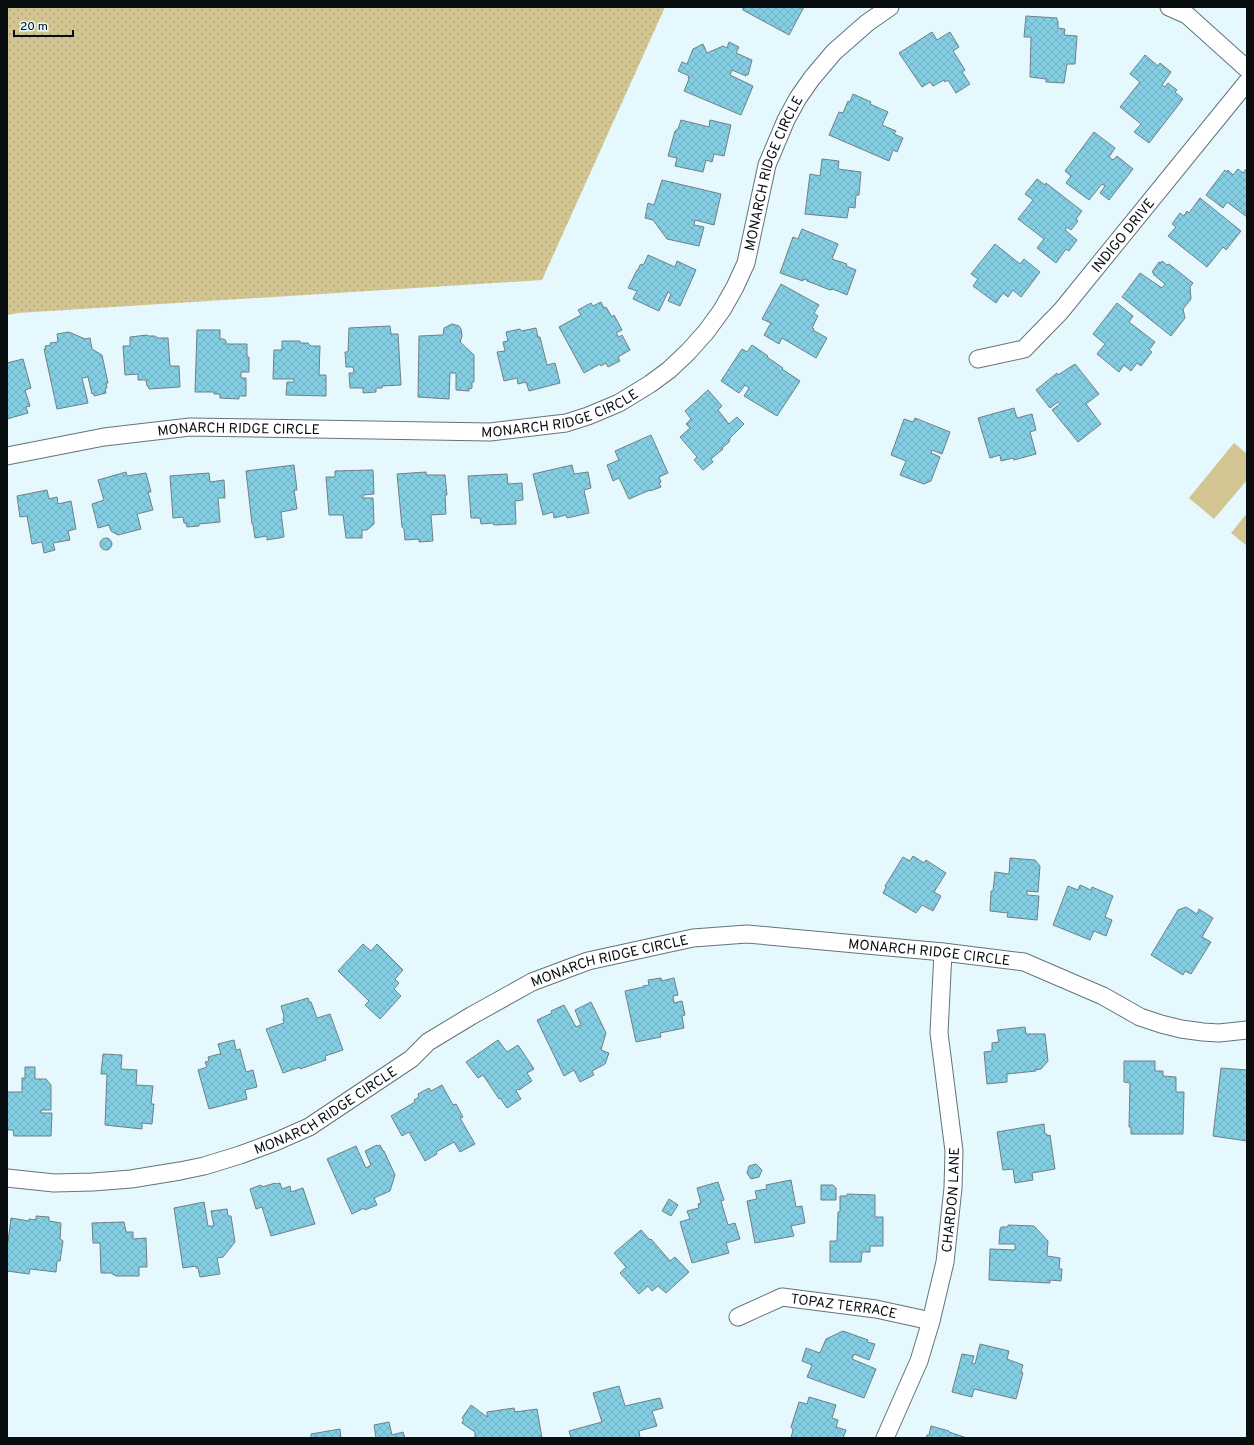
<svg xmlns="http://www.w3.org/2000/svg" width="1254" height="1445" font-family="Overpass,sans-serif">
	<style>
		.grass { fill: url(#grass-dots) }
		.park { fill: #d2c591 }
		.building { fill: url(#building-cross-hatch); stroke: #6f8086 }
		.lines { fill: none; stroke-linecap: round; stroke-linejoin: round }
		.minor-casing { stroke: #63747a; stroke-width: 19 }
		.minor { stroke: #fff; stroke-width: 17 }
		.labels { text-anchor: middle; stroke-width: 3; stroke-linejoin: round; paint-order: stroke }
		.street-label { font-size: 14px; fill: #080e10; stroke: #e5f8fe }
	</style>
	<defs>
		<pattern id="grass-dots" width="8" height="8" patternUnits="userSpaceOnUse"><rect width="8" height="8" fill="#d2c591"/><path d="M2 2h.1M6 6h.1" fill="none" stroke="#b3a87c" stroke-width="1.8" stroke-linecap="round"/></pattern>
		<pattern id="building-cross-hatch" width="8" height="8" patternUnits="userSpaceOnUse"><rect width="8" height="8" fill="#84cee3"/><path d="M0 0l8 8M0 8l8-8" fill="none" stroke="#70b0c2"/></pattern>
	</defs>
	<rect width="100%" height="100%" fill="#e5f8fe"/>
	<polygon class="grass" points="7,7 665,7 542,280 18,313 7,315"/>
	<g class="park">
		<polygon points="1234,443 1247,454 1247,480 1214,519 1189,498"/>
		<polygon points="1247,513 1247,546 1231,533"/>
	</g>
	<g class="building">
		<polygon points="741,7 804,7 789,35 743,10 743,8"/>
		<polygon points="1026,16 1057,18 1057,20 1058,21 1058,28 1065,29 1064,35 1077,36 1075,64 1067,64 1064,83 1046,82 1046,79 1030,77 1031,37 1024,37"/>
		<polygon points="932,32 937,40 950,32 959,47 953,51 965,70 962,72 970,84 956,93 948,80 945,82 944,80 933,86 930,82 922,87 899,53"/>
		<polygon points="729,42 739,47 736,53 752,60 748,75 746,74 746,76 732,70 730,75 753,86 741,115 684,91 689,79 688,78 689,76 678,71 682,62 687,64 693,49 703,44 707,53 723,46 727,48"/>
		<polygon points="1145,55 1158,66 1160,63 1171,72 1162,85 1165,87 1168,83 1177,90 1175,92 1183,99 1149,143 1134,132 1141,124 1120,107 1140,82 1130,74"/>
		<polygon points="853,94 871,102 870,104 888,112 882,125 896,131 894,134 903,138 897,152 893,150 889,161 829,135 839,112 843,113 848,101 850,102"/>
		<polygon points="681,120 709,127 710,120 731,125 724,156 714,154 712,162 706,160 703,172 675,166 677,158 668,156 675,131 678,129"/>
		<polygon points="1094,132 1115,148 1109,157 1113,160 1117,156 1133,169 1109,200 1100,193 1105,186 1102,184 1089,200 1066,183 1071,176 1065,171"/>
		<polygon points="822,159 839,161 838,169 861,172 859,195 856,195 855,208 849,207 847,218 805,214 810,174 820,176"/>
		<polygon points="1247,168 1247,217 1227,202 1223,208 1206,195 1225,170 1227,172 1228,170 1233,175 1238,169 1243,173"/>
		<polygon points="1037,179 1045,185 1046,183 1082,211 1076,219 1078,221 1071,230 1067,227 1065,230 1077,240 1069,251 1066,249 1056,263 1037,248 1044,239 1018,219 1033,200 1025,194"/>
		<polygon points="662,180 721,194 714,225 695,220 694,225 704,227 699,246 667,239 653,220 645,218 648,203 654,205"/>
		<polygon points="1200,198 1241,231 1226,250 1223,247 1207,267 1168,236 1176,227 1172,224 1180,213 1184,216 1187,211 1189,213"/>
		<polygon points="802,229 838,244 832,259 847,264 846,266 856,270 847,295 833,289 830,290 807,281 807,280 803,279 803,281 780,273 793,237 798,239"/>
		<polygon points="995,244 1020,264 1024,259 1040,272 1021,297 1013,290 1008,297 1003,293 996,303 973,286 978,279 971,274"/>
		<polygon points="648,255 675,267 677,261 696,270 680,306 668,301 671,294 668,292 659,311 633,299 637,291 628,288 637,270 638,270 640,265 644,264"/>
		<polygon points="1162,261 1167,265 1169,264 1193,283 1190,287 1191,299 1183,309 1185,318 1171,336 1122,297 1140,273 1162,288 1165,284 1153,274 1154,273 1152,272 1159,262 1161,263"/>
		<polygon points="781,284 819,305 814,313 818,316 812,328 814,329 813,330 827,338 816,358 782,338 779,344 764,335 771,323 762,319"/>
		<polygon points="601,302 604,308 606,307 612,317 614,315 622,330 616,333 619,337 622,335 630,350 618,357 620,361 608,367 606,363 601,366 600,364 584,373 559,327 581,315 578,310 591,303 593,306"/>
		<polygon points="1117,303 1133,316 1129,322 1155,342 1149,350 1152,352 1141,366 1137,363 1131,371 1124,365 1119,372 1097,354 1105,344 1093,334"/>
		<polygon points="452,324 459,326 461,329 462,336 460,342 474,355 474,382 472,382 472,388 469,389 469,391 456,390 456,373 450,373 449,399 418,397 419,336 443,335 444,328"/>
		<polygon points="390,326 391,334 398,334 401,385 382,386 382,388 376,388 376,392 363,393 363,388 350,388 349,373 354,373 353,367 346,367 345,352 348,352 349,328"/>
		<polygon points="536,328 538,337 540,337 547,365 555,363 560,383 529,391 526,382 518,384 517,378 504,381 497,352 505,351 503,342 508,341 506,332 520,329 521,331"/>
		<polygon points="197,330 220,330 220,339 224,339 226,341 226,344 247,344 247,357 249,357 249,372 241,372 241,378 246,378 246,396 239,396 239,399 220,398 220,394 214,394 214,392 195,392"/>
		<polygon points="69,332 85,339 90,338 92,349 102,355 108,383 106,383 107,388 105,389 106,393 94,396 94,393 92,394 88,377 82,378 88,403 57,409 44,349 46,349 45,346 51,345 50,343 58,342 57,334"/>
		<polygon points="147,335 148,336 155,336 158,338 168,338 170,366 179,366 180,387 149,389 148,386 147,386 146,380 138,380 138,374 125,375 123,346 130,346 130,337"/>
		<polygon points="282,341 300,341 300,343 308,343 311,346 320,346 319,375 326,375 326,396 286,395 287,382 294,382 294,379 273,379 274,350 282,350"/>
		<polygon points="752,345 768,356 767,357 783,368 782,369 800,381 777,416 744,396 749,388 745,385 739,393 721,381 742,349 747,352"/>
		<polygon points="23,359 31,388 25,390 30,406 26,407 28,413 7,419 7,363"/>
		<polygon points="1075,364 1099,394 1086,404 1101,424 1078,442 1052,410 1060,404 1058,402 1050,408 1036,390 1057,373 1058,375"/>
		<polygon points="708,390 722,406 718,410 729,424 737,417 744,424 730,438 729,442 722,448 723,449 711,459 713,462 703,470 694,460 697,457 680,437 690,428 686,424 691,419 685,411"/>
		<polygon points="1014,408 1017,418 1032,414 1036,430 1030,432 1036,454 1014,460 1013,458 1001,461 1000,455 990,458 978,418"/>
		<polygon points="915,418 950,432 942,454 932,450 931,453 940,457 931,481 924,484 900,475 906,461 891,455 904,419 913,422"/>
		<polygon points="651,435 668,473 659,477 661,482 659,483 661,487 650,491 650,490 629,499 619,478 613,481 607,465 619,460 615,451"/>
		<polygon points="294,465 297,490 294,490 297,509 281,512 284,537 267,540 267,536 255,538 253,525 252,524 246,471"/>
		<polygon points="572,465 574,474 588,472 591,488 584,490 589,513 567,518 566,515 554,518 553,512 543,515 533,474"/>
		<polygon points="373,470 374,494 363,495 363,498 373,498 374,524 367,530 362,530 362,538 346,538 343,515 329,515 326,477 335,477 335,471"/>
		<polygon points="126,472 127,476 146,473 151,492 148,492 153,510 137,514 141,529 118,535 111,531 109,525 98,528 92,504 104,500 98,480"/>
		<polygon points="426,472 426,475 445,475 447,495 445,495 446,514 431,515 433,541 419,542 419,539 405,540 404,529 402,527 397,474"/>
		<polygon points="209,473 210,482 224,480 225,498 218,498 220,522 199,524 199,526 187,527 186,523 184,523 183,517 173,518 170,476"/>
		<polygon points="507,474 508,484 522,483 523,500 515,501 516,524 494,525 493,523 481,524 480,518 471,518 468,476"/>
		<polygon points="47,490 49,499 57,497 58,504 71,501 76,529 68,531 70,540 53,543 55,550 44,553 42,542 32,544 27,516 20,517 17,496"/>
		<circle cx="106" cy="544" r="6"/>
		<polygon points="913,856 924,863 926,860 946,873 934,892 941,896 933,911 922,905 916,913 883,893 886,887 885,886 903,857 910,861"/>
		<polygon points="1010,858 1035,860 1040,866 1038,892 1027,891 1027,895 1039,896 1037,920 1007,917 1008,913 990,911 991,891 993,891 995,872 1009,874"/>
		<polygon points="1080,885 1091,890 1092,887 1113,896 1105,917 1112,920 1106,936 1094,931 1090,940 1053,925 1068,886 1078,890"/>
		<polygon points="1186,907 1197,914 1199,909 1213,918 1202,937 1211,942 1191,974 1185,971 1183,975 1151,955 1178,910"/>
		<polygon points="363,944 371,951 377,944 403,970 395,979 399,983 394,989 401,996 380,1019 365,1005 369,1001 338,971"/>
		<polygon points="661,978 662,981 674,978 678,995 673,996 674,1003 682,1001 685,1015 682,1016 684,1028 660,1033 661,1037 636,1042 625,991 643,987 643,986 649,985 648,980"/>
		<polygon points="308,998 309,1002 311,1002 317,1018 330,1014 343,1050 325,1056 326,1060 300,1069 300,1067 283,1073 266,1029 284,1023 283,1019 284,1016 281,1006"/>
		<polygon points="591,1002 606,1033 601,1050 609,1053 605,1064 592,1071 594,1075 580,1082 574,1070 564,1076 537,1020 552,1013 551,1011 564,1005 576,1027 581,1025 575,1010"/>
		<polygon points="1025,1027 1026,1034 1045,1034 1048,1061 1041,1069 1035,1070 1036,1071 1007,1074 1007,1082 987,1084 984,1052 992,1051 992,1043 999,1042 997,1030"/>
		<polygon points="234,1040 236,1050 240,1049 246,1072 253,1070 257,1087 245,1090 247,1099 209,1109 198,1070 207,1067 205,1062 209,1061 208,1057 219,1054 221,1055 218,1044"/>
		<polygon points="498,1040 507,1052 518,1045 534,1069 527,1073 532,1081 519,1090 518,1089 516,1091 521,1099 507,1108 500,1098 499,1099 483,1075 478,1078 466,1062"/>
		<polygon points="103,1054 122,1055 121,1069 137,1070 136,1085 153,1086 151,1104 154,1104 152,1124 142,1123 142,1129 105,1125 107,1074 101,1074"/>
		<polygon points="1124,1061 1155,1061 1155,1071 1163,1071 1163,1076 1176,1077 1176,1092 1184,1092 1183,1134 1131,1134 1131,1127 1129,1127 1130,1083 1124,1082"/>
		<polygon points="25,1067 35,1067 35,1079 46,1079 51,1085 51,1110 41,1110 41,1113 52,1113 51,1136 14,1136 13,1130 7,1130 7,1092 22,1092 22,1078 25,1078"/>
		<polygon points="1221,1068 1247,1070 1247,1141 1213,1136"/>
		<polygon points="442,1085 453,1105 456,1104 463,1117 460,1118 475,1144 460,1152 454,1142 436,1152 437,1154 425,1161 409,1132 402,1136 391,1116 415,1102 414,1100 419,1097 418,1094 429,1088 431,1091"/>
		<polygon points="1044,1124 1045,1134 1047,1134 1047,1136 1050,1135 1055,1169 1032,1173 1033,1180 1015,1183 1013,1169 1003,1170 997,1132"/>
		<polygon points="377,1145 378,1146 380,1145 383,1151 384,1151 395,1175 390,1191 374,1198 377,1205 365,1210 364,1208 352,1214 327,1159 356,1146 366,1168 371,1165 365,1151"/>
		<polygon points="756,1164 762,1170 759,1177 751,1179 747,1173 749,1166"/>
		<polygon points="791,1180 796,1207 802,1206 805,1223 791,1226 794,1236 755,1243 747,1201 757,1199 755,1191 767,1189 766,1185"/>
		<polygon points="718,1182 724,1200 721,1201 728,1225 735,1223 740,1239 726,1243 729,1253 692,1263 680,1222 690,1219 687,1211 699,1208 698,1204 701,1203 697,1188"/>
		<polygon points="275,1183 276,1184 280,1183 282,1189 290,1186 291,1192 303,1188 315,1224 271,1236 262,1207 256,1209 250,1189 261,1185 262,1187"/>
		<polygon points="821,1185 833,1185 836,1188 836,1200 821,1200"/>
		<polygon points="847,1194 875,1195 875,1217 883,1217 883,1246 870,1246 870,1252 862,1252 861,1262 830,1262 830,1241 837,1241 838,1212 840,1212 840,1196 847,1196"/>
		<polygon points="669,1199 678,1205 671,1216 662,1211"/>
		<polygon points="204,1202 208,1226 214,1226 211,1211 227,1209 228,1216 231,1216 235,1242 223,1257 217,1258 220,1274 200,1277 198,1268 196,1268 196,1266 183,1268 174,1208"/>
		<polygon points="36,1216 49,1217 49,1221 61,1223 60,1239 63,1241 60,1261 57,1261 56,1272 30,1269 29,1274 7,1271 7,1249 11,1218 29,1221 29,1219 36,1220"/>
		<polygon points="124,1222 126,1232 133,1232 133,1239 146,1238 147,1267 139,1267 139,1276 116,1276 111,1273 101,1273 100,1243 93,1243 92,1223"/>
		<polygon points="1008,1225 1034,1226 1048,1241 1047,1256 1060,1258 1059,1269 1062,1269 1061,1281 1050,1280 1050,1283 989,1280 990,1249 1015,1250 1015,1244 999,1244 1000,1229 1001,1229 1001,1227 1008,1227"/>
		<polygon points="641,1230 650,1240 651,1239 670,1261 675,1257 689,1272 666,1293 658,1286 652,1291 648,1286 639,1294 620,1273 626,1267 614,1253"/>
		<polygon points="843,1331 868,1340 867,1342 875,1344 869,1360 854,1354 852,1359 876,1369 864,1398 807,1377 812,1365 802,1361 806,1348 820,1353 826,1339"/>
		<polygon points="980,1344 1009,1351 1007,1359 1023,1365 1021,1372 1023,1373 1016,1399 974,1389 972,1397 952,1392 962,1354 974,1356 972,1363 975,1364"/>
		<polygon points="619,1386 625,1406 660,1398 663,1408 652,1411 657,1426 639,1431 640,1438 571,1438 569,1431 602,1422 593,1393"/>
		<polygon points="809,1397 836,1405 832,1418 838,1420 836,1427 846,1430 843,1438 791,1438 793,1430 791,1427 799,1402 807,1404"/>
		<polygon points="471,1405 487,1417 487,1412 514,1408 515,1412 537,1409 542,1438 475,1438 475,1432 462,1423 464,1419 462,1418"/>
		<polygon points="389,1422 392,1435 403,1432 405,1438 376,1438 374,1425"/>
		<polygon points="931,1426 949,1431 949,1432 967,1438 926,1438 927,1435 929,1435"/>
		<polygon points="340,1429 341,1438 311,1438 311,1434"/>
	</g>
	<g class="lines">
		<defs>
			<g id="minor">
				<polyline points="1169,7 1187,15 1247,69"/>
				<path id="s1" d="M 978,359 L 1024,349 L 1061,311 L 1247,82"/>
				<path id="s2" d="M 7,456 L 104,437 L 190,427 L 490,432 L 566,423 L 588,416 L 619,403 L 650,384 L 669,370 L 688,352 L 706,332 L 722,310 L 735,287 L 746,263 L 767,165 L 786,120 L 798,98 L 812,78 L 834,52 L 867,23 L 890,7"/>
				<path id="s3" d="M 7,1178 L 54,1183 L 93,1182 L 131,1179 L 180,1171 L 204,1166 L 240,1155 L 275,1142 L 309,1127 L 411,1059 L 428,1042 L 471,1016 L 532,982 L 588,961 L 693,938 L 747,934 L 943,952 L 1024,962 L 1103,996 L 1140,1017 L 1161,1024 L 1181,1029 L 1203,1032 L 1219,1033 L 1247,1030"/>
				<path id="s4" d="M 738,1317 L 782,1297 L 876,1309 L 931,1321"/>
				<path id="s5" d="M 885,1438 L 919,1361 L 931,1321 L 945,1262 L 953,1188 L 954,1151 L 939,1033 L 943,952"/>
			</g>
		</defs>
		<use href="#minor" class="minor-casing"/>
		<use href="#minor" class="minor"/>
	</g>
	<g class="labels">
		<g class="street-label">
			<text dy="5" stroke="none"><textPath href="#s2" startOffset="906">MONARCH RIDGE CIRCLE</textPath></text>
			<text dy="5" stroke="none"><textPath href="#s1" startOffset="198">INDIGO DRIVE</textPath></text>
			<text dy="5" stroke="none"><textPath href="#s2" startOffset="558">MONARCH RIDGE CIRCLE</textPath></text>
			<text dy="5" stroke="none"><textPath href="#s2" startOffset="234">MONARCH RIDGE CIRCLE</textPath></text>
			<text dy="5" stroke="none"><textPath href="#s3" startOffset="982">MONARCH RIDGE CIRCLE</textPath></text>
			<text dy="5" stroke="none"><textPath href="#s3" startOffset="658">MONARCH RIDGE CIRCLE</textPath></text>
			<text dy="5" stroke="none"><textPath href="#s3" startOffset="333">MONARCH RIDGE CIRCLE</textPath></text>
			<text dy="5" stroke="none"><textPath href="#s5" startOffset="249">CHARDON LANE</textPath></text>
			<text dy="5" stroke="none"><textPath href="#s4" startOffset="111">TOPAZ TERRACE</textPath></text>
		</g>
	</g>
	<rect width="1254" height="1445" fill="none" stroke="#080e10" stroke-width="16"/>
	<path d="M14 30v6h59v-6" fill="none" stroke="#080e10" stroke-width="2"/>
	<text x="20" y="30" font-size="12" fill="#080e10" stroke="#e5f8fe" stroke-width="3" paint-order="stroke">20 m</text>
</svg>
